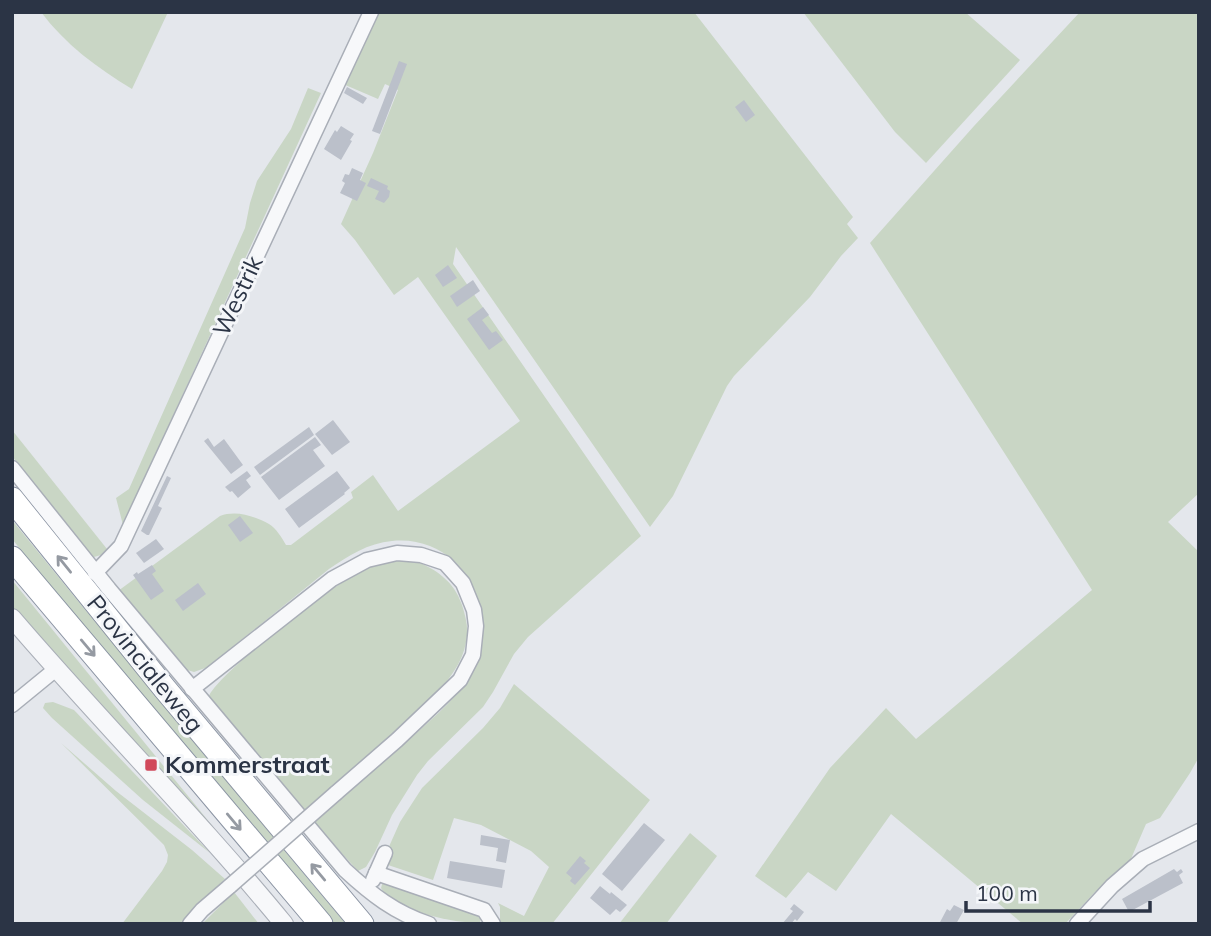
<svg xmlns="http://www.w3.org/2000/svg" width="1211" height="936" font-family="Mulish,sans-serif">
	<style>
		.green { fill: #c9d6c5 }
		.building { fill: #bbc0ca }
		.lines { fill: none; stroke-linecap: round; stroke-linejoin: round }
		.minor-casing { stroke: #a9aeb7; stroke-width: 17 }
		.tertiary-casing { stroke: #a9aeb7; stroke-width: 20 }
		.trunk-casing { stroke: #8b94a3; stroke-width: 25 }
		.minor { stroke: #f7f8fa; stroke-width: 14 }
		.tertiary { stroke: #f7f8fa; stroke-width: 18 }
		.trunk { stroke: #fff; stroke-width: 23 }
		.minor-bridge-casing { stroke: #a9aeb7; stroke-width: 17; stroke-linecap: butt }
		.minor-bridge { stroke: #f7f8fa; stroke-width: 14 }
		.oneway { stroke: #959aa2 }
		.poi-dot { fill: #d1495b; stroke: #f4f6f9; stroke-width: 2.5 }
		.labels { text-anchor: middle; stroke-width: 6; stroke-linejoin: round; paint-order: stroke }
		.street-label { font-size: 24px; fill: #2b3445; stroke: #f4f6f9 }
		.poi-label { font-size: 24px; font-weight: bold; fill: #2b3445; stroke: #f4f6f9; text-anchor: start }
	</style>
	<rect width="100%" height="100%" fill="#e4e7ec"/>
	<g class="green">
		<path d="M 41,12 L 168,12 L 132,89 C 97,68 65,44 41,12 Z"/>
		<path d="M 375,12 L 694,12 L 853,217 L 847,224 L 858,238 L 841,256 L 810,297 L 734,376 L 727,386 L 673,496 L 650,527 L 456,247 L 453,264 L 641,536 L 528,637 L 514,654 L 493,692 L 483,707 L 428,761 L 417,775 L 392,815 L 375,852 L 366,867 L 358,871 L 314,823 C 345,796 375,769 406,742 C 423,727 456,700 465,681 C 469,672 470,659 473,650 C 476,639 482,624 480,613 C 475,569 437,536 392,541 C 368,543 348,556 329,569 L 208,667 L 194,672 L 184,669 L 118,591 L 220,516 C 236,510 254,516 269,524 C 276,528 282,538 286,545 L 291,545 L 353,498 L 351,492 L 373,475 L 398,511 L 520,421 L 418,277 L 394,295 L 355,240 L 341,224 L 373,153 L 398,90 L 385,84 L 378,99 L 343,84 Z"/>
		<polygon points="803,12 965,12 1020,60 926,163 895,132"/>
		<polygon points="1080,12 1199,12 1199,493 1168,522 1199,552 1199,757 1190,773 1160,818 1146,824 1130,861 1095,892 1065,924 1023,924 891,814 836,891 808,872 786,898 755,876 830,768 886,708 916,739 1092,590 870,243 974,126"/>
		<polygon points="308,88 321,93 123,525 116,498 129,489 245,228 250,203 257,181 291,129"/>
		<polygon points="12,430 107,549 101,555 94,557 89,552 12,456"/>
		<polygon points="12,520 87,612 276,836 283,849 346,924 329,924 12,539"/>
		<path d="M 413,560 C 436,569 454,581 462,605 C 466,618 469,629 466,642 C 460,682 406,722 377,747 C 353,769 328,790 304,811 L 214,708 L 209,696 C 218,673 338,580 365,569 C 381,562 396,561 413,560 Z"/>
		<polygon points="12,580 219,834 12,610"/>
		<polygon points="514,684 650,800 552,924 512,924 500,922 500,907 498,903 524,916 549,867 531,851 481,825 454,818 433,880 385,864 383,860 400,822 422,788 483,728 500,708"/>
		<polygon points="53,702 74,710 210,853 143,800 52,718 43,708 45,703"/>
		<polygon points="61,743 116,791 192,850 225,879 182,924 122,924 162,871 167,862 168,855 164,845"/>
		<polygon points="690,833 717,856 666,924 619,924"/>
		<path d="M 383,881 L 482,911 L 480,922 C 457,925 393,910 381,888 Z"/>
		<polygon points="234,892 259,924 202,924"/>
	</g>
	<g class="building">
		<polygon points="399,61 407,64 380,134 372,131"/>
		<polygon points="347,87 367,98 363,104 344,93"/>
		<polygon points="744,100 755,115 746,122 735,107"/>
		<polygon points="341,126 354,134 350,140 352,141 341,160 324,149 335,130 337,132"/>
		<polygon points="352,168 363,173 360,180 366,183 357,201 340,193 345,183 342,181 345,174 349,175"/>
		<polygon points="371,178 388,186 387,189 390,191 389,197 384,203 375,199 379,191 367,186"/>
		<polygon points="448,265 457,278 443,287 435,275"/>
		<polygon points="473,280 480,291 457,307 450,296"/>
		<polygon points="483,307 489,315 482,320 492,333 496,331 503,340 489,350 467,319"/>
		<polygon points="333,420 350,442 332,455 315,434"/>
		<polygon points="309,427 314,435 260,475 254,467"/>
		<polygon points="315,437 321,445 313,450 325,466 279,500 261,477"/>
		<polygon points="208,438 214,447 224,439 243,465 231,474 204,441"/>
		<polygon points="247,471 251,476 246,480 251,487 238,498 232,491 230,492 225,487"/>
		<polygon points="337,471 350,488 344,493 345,494 299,528 285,509"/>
		<polygon points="167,476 171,478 158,506 162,508 149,535 147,535 141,531"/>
		<polygon points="240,516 253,533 240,542 228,525"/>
		<polygon points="156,539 164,549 144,563 136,553"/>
		<polygon points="152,565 156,571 152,574 164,591 151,600 133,575 137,572 138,574"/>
		<polygon points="198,583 206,594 183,611 175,600"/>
		<polygon points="644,823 665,840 622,891 602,874"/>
		<polygon points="481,835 510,840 506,863 496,861 498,848 480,845"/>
		<polygon points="580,856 586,861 584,863 590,868 575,885 570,881 572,878 566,873"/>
		<polygon points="450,861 505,870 502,888 447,878"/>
		<polygon points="1174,869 1177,872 1181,869 1183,872 1179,875 1183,883 1129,912 1122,899"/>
		<polygon points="600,886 610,894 611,892 627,905 620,912 616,909 610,915 590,898"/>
		<polygon points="794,904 804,912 797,921 795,919 791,924 782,924 793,911 790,909"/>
		<polygon points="954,905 964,910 956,924 939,924 947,909 950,911"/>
	</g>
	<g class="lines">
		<defs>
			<g id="minor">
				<path d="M 12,468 L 109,589 L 345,870 C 371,894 395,913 429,924"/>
				<polyline points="95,573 121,546 371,12"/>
				<polyline points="192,689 332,579 367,560 397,553 421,555 445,563 463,583 474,610 476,626 473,655 460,680 397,740 336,793"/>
				<polyline points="12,705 56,669"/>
				<polyline points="376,873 484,910 493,924"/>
				<polyline points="373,880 385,853"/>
				<polyline points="190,924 202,910 230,886"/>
				<polyline points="1077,924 1112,886 1143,859 1199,831"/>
			</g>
			<path id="tertiary" d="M 12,618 C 101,722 197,818 284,924"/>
			<g id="trunk">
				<polyline points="12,499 165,689 362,924"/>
				<polyline points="12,558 321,924"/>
			</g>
		</defs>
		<use href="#minor" class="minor-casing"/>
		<use href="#tertiary" class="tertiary-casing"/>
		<use href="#trunk" class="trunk-casing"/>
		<use href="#minor" class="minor"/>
		<use href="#tertiary" class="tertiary"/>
		<use href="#trunk" class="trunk"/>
		<defs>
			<polyline id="minor-bridge" points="230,886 336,793"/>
		</defs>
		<use href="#minor-bridge" class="minor-bridge-casing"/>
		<use href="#minor-bridge" class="minor-bridge"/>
	</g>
	<defs><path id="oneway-shaft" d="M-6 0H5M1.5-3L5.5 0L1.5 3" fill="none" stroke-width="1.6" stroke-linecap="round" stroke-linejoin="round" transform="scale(1.75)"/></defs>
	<g class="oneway">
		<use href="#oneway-shaft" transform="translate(64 564) rotate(-129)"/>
		<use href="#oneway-shaft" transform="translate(88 648) rotate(50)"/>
		<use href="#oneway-shaft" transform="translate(234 822) rotate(50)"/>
		<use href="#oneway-shaft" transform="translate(318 872) rotate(-130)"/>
	</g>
	<rect class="poi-dot" x="144" y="758" width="14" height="14" rx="3.5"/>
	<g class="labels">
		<g class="street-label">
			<text transform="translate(238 296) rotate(-65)" y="8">Westrik</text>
			<text transform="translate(145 664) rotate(51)" y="8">Provincialeweg</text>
		</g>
		<g class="poi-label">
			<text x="165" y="773">Kommerstraat</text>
		</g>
	</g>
	<rect width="1211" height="936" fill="none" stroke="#2b3445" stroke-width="28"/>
	<path d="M966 901v10h184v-10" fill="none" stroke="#2b3445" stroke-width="3.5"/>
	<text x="976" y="901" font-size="21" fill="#2b3445" stroke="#f4f6f9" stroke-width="5" paint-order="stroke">100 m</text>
</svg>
